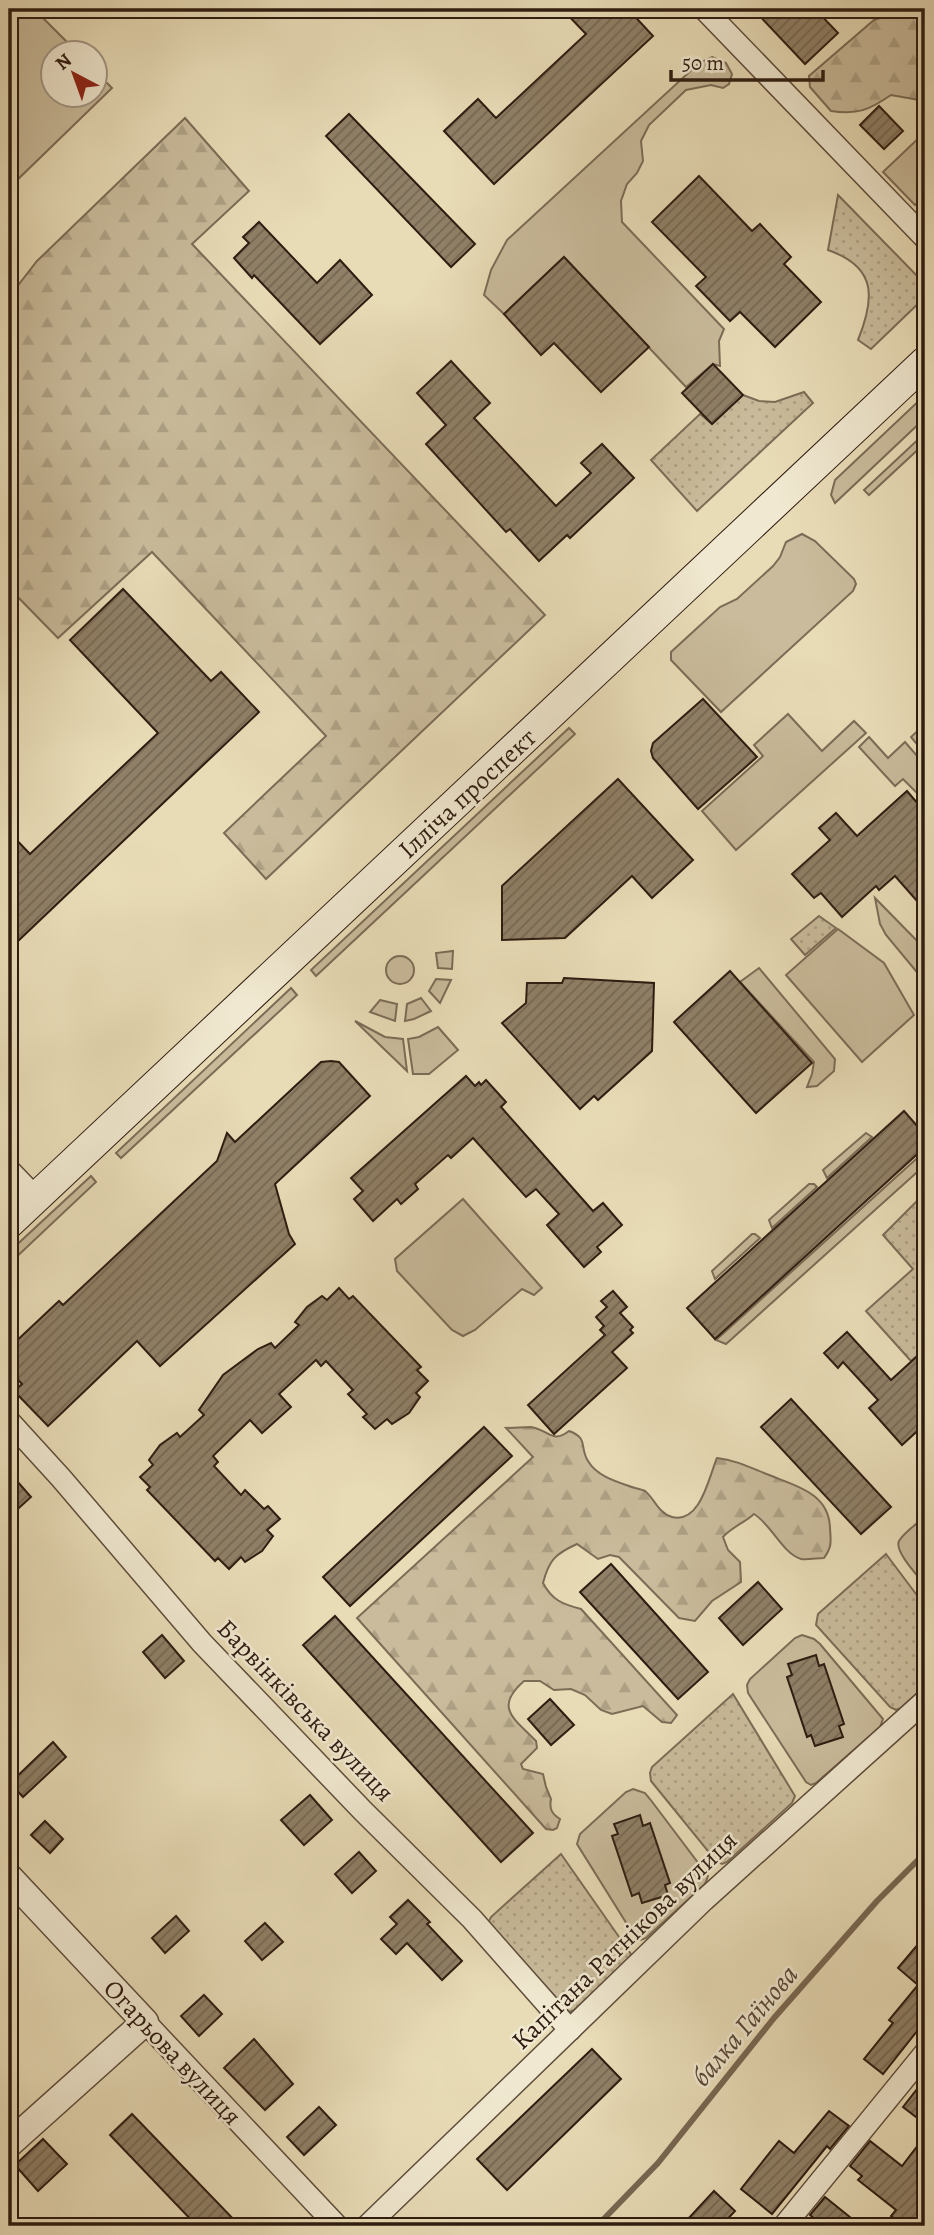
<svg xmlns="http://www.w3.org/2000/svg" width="934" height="2235" font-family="Alegreya,serif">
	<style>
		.grass { fill: #c9bb9b; stroke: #7c6c56; stroke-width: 2 }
		.forest { fill: url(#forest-firs); stroke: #7c6c56; stroke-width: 2 }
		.park { fill: url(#park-dots); stroke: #7c6c56; stroke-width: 2 }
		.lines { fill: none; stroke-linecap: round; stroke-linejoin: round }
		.stream { stroke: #786853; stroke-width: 6 }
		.building { fill: url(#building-hatch); stroke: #2f1c11; stroke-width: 2 }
		.minor-casing { stroke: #5d4c3a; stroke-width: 24 }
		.tertiary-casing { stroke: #5d4c3a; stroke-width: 29 }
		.secondary-casing { stroke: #2f1c11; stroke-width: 32 }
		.minor { stroke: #f0e8d0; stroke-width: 21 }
		.tertiary { stroke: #f0e8d0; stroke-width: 26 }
		.secondary { stroke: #f0e8d0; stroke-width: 30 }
		.labels { text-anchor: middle; stroke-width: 5; stroke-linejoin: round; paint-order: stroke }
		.street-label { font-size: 26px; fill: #2f1c11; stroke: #f0e8d0 }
		.water-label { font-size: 28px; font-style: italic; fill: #5a4838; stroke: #f0e8d0 }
	</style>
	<defs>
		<pattern id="forest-firs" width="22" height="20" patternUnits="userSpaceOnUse" patternTransform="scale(1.75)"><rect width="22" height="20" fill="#c9bb9b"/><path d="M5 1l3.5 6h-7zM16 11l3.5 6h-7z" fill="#ada084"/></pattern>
		<pattern id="park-dots" width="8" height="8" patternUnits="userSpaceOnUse" patternTransform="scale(1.75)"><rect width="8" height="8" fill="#c9bb9b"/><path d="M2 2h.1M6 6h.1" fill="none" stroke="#ada084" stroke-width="1.8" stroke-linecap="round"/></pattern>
		<pattern id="building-hatch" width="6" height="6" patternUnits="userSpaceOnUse" patternTransform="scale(1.75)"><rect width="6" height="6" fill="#8f8067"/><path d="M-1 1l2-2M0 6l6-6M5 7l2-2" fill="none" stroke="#756853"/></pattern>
	</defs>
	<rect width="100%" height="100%" fill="#e8dcb7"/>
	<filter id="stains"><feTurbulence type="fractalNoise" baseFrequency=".00286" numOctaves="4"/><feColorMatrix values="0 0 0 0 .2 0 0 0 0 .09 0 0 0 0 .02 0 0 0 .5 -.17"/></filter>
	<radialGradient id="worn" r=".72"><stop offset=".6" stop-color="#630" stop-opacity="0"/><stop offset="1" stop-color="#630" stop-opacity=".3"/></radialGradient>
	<g class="grass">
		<polygon points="9,9 34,9 77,52 52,52 52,94 94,94 95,71 112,88 13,184 9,180"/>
		<polygon points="712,57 726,63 732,74 729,84 723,88 711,85 686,90 649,125 641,141 643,161 637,173 627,184 621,201 622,222 724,329 719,341 720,366 713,364 686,387 564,257 504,314 484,295 491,270 507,240 699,63"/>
		<polygon points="925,132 925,196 915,205 883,172"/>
		<polygon points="925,395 925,418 835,503 831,495 835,480"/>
		<polygon points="925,433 925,443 869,495 864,490"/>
		<polygon points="802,534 815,541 854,579 856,584 853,591 721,712 671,660 671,652 720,607 737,599 773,566 780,557 786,542"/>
		<polygon points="788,714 822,751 854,721 866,733 736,850 702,811 763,756 754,745"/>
		<polygon points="925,724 925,754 911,737"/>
		<polygon points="569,728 575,734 316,976 311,970"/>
		<polygon points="869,737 888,758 905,742 925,765 925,779 917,793 903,779 895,786 859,747"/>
		<polygon points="875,898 925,949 925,982 886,935 880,924"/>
		<polygon points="838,929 884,963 914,1015 862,1062 786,975"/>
		<polygon points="453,951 452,969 438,968 436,953"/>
		<circle cx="400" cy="970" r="14"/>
		<polygon points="759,968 835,1059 834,1071 817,1086 807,1087 812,1074 814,1062 740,982"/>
		<polygon points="436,979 451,980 440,1003 429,991"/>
		<polygon points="291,988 297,995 121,1158 116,1153"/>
		<polygon points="421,998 431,1011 414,1019 405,1021 407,1004"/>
		<polygon points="380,1000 397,1004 395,1021 370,1012"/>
		<polygon points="355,1021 385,1037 403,1039 407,1071"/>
		<polygon points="438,1027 458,1050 429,1074 413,1074 408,1039 419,1037"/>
		<polygon points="866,1133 872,1137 827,1178 823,1170"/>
		<polygon points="925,1151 925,1165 726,1344 716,1340"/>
		<polygon points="91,1176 96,1182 9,1264 9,1252"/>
		<polygon points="809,1184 814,1184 817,1187 772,1228 769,1220"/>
		<polygon points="463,1199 542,1288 534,1295 522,1289 475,1330 463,1336 452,1330 397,1271 395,1259"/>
		<polygon points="752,1234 755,1234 760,1238 715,1279 712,1271"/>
		<path d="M 925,1517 L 925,1585 C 918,1576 894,1551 899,1541 C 904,1532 918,1523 925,1517 Z"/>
		<polygon points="802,1635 814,1639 820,1644 883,1719 880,1727 816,1783 811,1785 806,1782 748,1693 747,1685 750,1679 795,1638"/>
		<polygon points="633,1789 645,1793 650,1799 708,1876 705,1884 646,1938 641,1940 635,1937 577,1844 580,1834 626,1792"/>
	</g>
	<g class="forest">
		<path d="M 906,9 L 925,9 L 925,101 L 891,95 C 869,110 858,115 831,111 L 810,87 L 809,76 L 874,20 Z"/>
		<polygon points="185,118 249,191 192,244 545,615 266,879 224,833 326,736 152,552 58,638 9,588 9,297 37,261"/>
		<path d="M 531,1427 C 549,1430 552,1444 569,1431 C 589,1438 579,1447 588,1461 C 596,1475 614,1481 629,1486 C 633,1488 641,1489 645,1491 C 654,1498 659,1514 672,1517 C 701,1524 709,1476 717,1458 C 736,1460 751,1468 769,1475 C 796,1486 829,1493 830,1528 C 831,1542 832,1547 824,1558 C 818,1558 807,1560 801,1559 C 782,1553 771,1524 754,1514 C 744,1523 732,1527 723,1537 L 728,1550 L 740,1562 L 741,1582 L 712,1601 L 695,1621 L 679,1618 L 619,1557 L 610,1555 L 598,1559 L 577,1544 C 555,1554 549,1560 543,1583 C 552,1600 562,1604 581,1609 L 677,1715 L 671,1723 L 662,1722 L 643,1706 L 612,1714 L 601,1710 L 585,1695 L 571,1689 L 554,1690 L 540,1681 L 524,1681 C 493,1708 515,1719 536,1741 L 537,1748 L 521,1764 L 523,1769 L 543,1774 L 546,1787 L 551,1799 C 549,1809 552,1814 560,1819 L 557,1828 L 553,1830 L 546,1829 L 357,1618 L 533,1457 L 506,1428 Z"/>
	</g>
	<g class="park">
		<path d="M 838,195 L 925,284 L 925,297 L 871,349 L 858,340 C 875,298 877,267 828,250 Z"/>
		<polygon points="804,392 813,403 697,511 651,460 700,414 712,424 743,395 759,401 775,402"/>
		<polygon points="819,916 836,928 805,955 791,939"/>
		<polygon points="925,1193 925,1349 911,1361 866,1311 913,1269 883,1235"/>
		<polygon points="886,1554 925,1606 925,1686 901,1708 896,1710 890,1707 816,1625 818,1614"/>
		<polygon points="733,1694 795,1796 792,1803 727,1862 722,1864 716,1861 651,1781 650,1773 652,1767"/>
		<polygon points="561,1854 631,1954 628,1961 574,2010 569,2012 488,1923 491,1917"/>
	</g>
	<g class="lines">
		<polyline class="stream" points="597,2226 658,2163 774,2018 877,1901 925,1853"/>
	</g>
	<g class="building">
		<polygon points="562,9 628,9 653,36 494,184 444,131 478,99 496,118 586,34"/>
		<polygon points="753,9 815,9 838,33 805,64"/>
		<polygon points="879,106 903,131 884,149 860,125"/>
		<polygon points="349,114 475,244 451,267 326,136"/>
		<polygon points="699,176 752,231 760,224 791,257 784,264 821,302 775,347 740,312 730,321 696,286 706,277 652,222"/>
		<polygon points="259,222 317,283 340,260 372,295 320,344 254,275 252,278 234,258 249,243 243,237"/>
		<polygon points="564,257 649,347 601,392 554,343 541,355 504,314"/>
		<polygon points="451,361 490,403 474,418 556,506 591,473 581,463 602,444 634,478 570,538 567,535 539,561 510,529 506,532 426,444 446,425 417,393"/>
		<polygon points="713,364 743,395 712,424 682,393"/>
		<polygon points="123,589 211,681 221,672 259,712 17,942 9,933 9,832 30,854 158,733 70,640"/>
		<polygon points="703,699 757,757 698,809 653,758 651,751 653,743"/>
		<polygon points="618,779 693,860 652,898 632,876 565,938 502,940 502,886"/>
		<polygon points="907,791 925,812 925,893 917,901 895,876 879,890 876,886 842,917 821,893 814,898 792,874 830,840 819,828 836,813 857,836"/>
		<polygon points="730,971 812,1063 756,1113 674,1022"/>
		<polygon points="564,978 654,983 652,1051 598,1100 594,1096 580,1109 502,1023 526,1003 527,983 562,983"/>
		<polygon points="331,1061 339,1062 370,1096 275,1184 289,1234 295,1244 160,1366 137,1341 48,1426 14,1391 22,1384 9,1370 9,1348 59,1301 63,1305 217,1161 227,1133 235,1142 321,1062"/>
		<polygon points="466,1076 475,1086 479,1082 481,1085 486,1080 506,1102 501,1107 593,1211 603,1203 622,1225 597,1247 601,1252 584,1267 547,1225 559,1214 536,1189 526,1197 473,1138 451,1158 448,1155 415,1184 418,1189 401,1204 397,1199 373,1221 354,1199 363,1191 351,1178"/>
		<polygon points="904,1111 925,1135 925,1147 715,1339 687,1308"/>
		<polygon points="339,1288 349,1299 353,1296 421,1367 417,1370 428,1381 416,1393 420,1397 409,1413 392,1424 387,1419 375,1429 363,1417 367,1414 348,1394 353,1390 326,1361 321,1366 316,1360 279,1394 291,1407 262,1433 250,1420 213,1456 218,1462 214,1466 241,1495 245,1490 264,1509 268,1506 280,1519 267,1530 273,1536 262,1551 245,1562 241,1557 229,1569 218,1558 215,1561 147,1490 150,1487 140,1477 153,1465 149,1460 160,1445 177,1433 180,1437 204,1415 199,1410 223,1375 258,1349 271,1343 275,1348 299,1325 295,1322 307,1307 322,1296 327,1300"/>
		<polygon points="613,1291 627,1307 620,1313 633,1327 630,1330 633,1333 612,1352 627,1368 554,1434 528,1405 605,1335 600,1330 604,1326 596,1317 607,1307 601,1301"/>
		<polygon points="847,1332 891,1380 925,1349 925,1424 902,1445 869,1408 878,1400 843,1362 838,1368 824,1353"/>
		<polygon points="791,1399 891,1507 861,1534 761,1427"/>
		<polygon points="484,1427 512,1456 350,1606 323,1577"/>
		<polygon points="9,1472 31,1497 9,1517"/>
		<polygon points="611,1564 708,1672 678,1699 580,1592"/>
		<polygon points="758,1582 782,1609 743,1645 719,1618"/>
		<polygon points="335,1616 533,1833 501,1862 303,1645"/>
		<polygon points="162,1635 184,1661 165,1678 143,1652"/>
		<polygon points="816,1655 819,1666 824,1664 844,1724 839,1726 843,1737 815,1746 811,1735 807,1737 787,1677 792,1675 788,1664"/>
		<polygon points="550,1699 574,1725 551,1745 528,1719"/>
		<polygon points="53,1742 66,1757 23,1797 10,1783"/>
		<polygon points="310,1795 332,1820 304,1845 281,1820"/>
		<polygon points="640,1815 643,1826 650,1823 670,1883 665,1885 668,1895 642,1903 639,1893 632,1896 612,1836 618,1834 614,1824"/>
		<polygon points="45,1821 63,1839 50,1853 31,1835"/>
		<polygon points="359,1852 376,1871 352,1893 335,1874"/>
		<polygon points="408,1900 430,1922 427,1924 462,1961 442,1980 407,1943 396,1954 381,1939 397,1924 390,1917"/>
		<polygon points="176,1916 189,1931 165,1953 152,1938"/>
		<polygon points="265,1923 283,1942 262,1960 245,1941"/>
		<polygon points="925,1936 925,2021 883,2074 864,2059 893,2023 889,2020 918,1985 898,1968"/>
		<polygon points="204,1995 222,2014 199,2036 181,2016"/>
		<polygon points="254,2039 293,2084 265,2110 224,2068"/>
		<polygon points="592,2049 621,2079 507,2190 477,2159"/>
		<polygon points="925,2079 925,2124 903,2107"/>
		<polygon points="319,2107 336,2125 304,2155 287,2137"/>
		<polygon points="829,2111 849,2126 830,2149 827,2146 772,2214 741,2189 779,2141 794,2153"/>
		<polygon points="132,2114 240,2226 197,2226 110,2135"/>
		<polygon points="925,2136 925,2215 917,2226 904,2226 891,2216 896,2210 858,2180 862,2176 850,2166 870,2141 902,2166"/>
		<polygon points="43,2139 67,2164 38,2191 15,2165"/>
		<polygon points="714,2191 735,2211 721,2226 696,2226 688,2219"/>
		<polygon points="825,2197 861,2226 823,2226 810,2215"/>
	</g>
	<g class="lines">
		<defs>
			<g id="minor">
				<polyline points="704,9 925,238"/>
				<polyline points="9,1170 36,1198"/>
				<polyline points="9,1421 61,1478 202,1643 363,1811 472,1919 570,2030"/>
				<polyline points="145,2022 337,2226"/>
				<polyline points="367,2226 704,1900 925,1701"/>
				<polyline points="784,2226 925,2053"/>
			</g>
			<polyline id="tertiary" points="9,1877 145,2022 9,2144"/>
			<polyline id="secondary" points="9,1223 925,362"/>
		</defs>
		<use href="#minor" class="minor-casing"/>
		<use href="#tertiary" class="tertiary-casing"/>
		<use href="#secondary" class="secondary-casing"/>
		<use href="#minor" class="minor"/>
		<use href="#tertiary" class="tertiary"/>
		<use href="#secondary" class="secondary"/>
	</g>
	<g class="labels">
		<g class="street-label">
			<text transform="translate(467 793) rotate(-43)" y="9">Ілліча проспект</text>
			<text transform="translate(306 1710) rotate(46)" y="9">Барвінківська вулиця</text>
			<text transform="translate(624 1940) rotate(-44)" y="9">Капітана Ратнікова вулиця</text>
			<text transform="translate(173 2052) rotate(47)" y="9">Огарьова вулиця</text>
		</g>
		<g class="water-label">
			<text transform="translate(744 2025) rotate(-50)" y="10">балка Гаїнова</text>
		</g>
	</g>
	<rect width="934" height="2235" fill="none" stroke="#e8dcb7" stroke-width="35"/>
	<rect x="10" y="10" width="913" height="2214" fill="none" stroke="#2f1c11" stroke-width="3.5"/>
	<rect x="18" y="18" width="899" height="2200" fill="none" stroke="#2f1c11" stroke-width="2"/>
	<g transform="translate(74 74) rotate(319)"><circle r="33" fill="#f0e8d0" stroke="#a39684" stroke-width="2"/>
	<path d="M0-5L12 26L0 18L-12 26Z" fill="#8f2418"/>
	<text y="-10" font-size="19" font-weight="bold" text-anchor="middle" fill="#2f1c11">N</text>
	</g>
	<path d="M671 70v10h152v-10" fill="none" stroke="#2f1c11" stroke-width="3.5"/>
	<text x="682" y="70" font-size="21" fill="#2f1c11" stroke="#f0e8d0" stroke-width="5" paint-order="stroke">50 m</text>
	<rect width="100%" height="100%" filter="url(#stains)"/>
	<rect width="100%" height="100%" fill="url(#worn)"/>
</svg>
